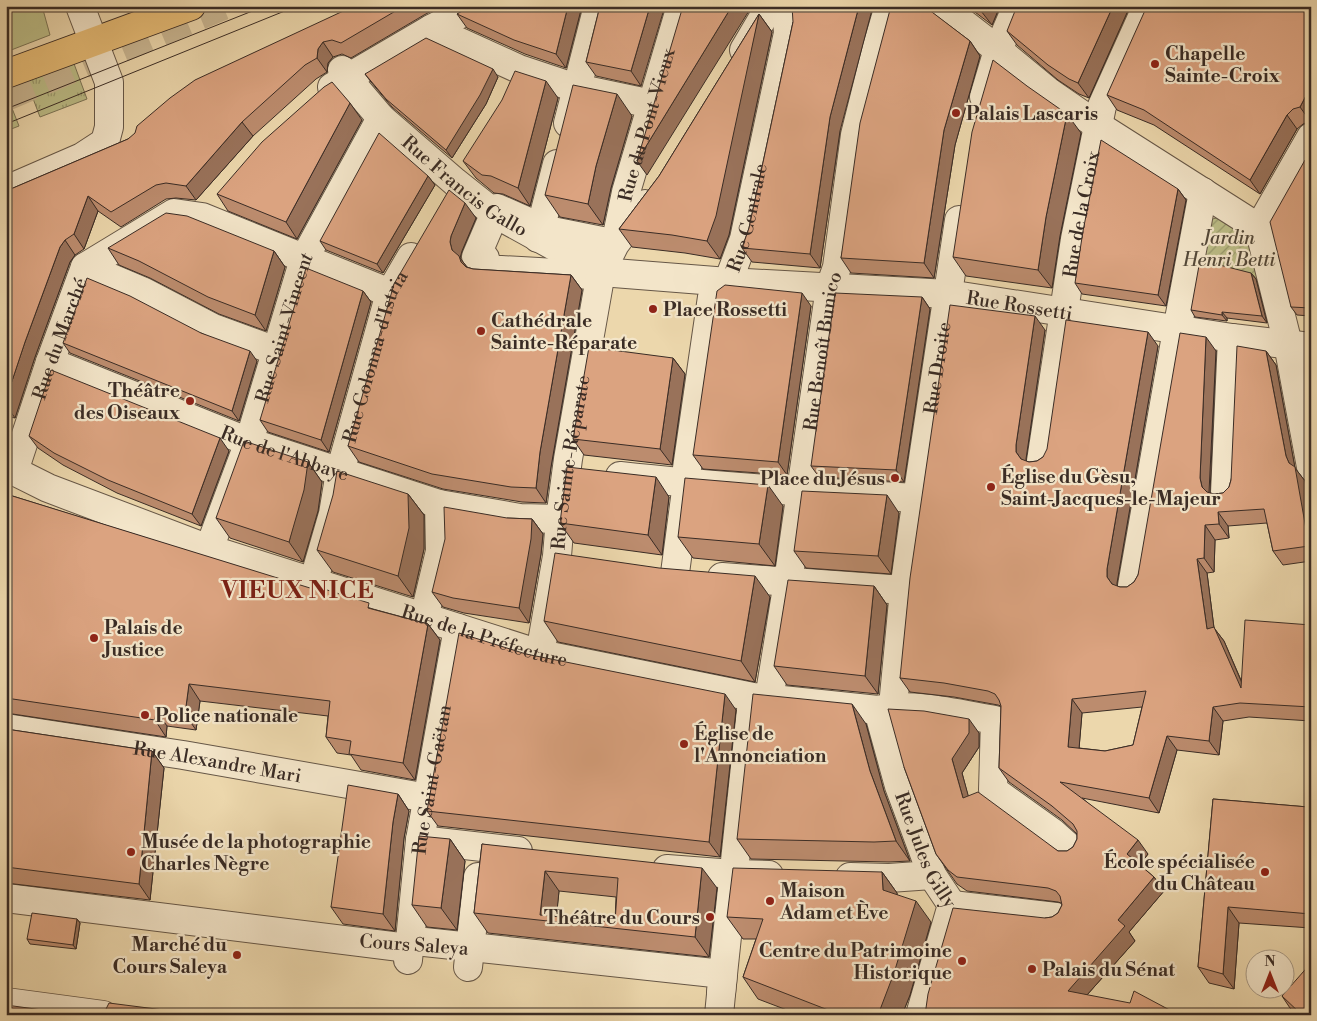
<svg xmlns="http://www.w3.org/2000/svg" width="1317" height="1021" font-family="'Libre Bodoni',serif">
	<style>
		.grass { fill: url(#grass-tufts); stroke: #7b7456 }
		.park { fill: #bcbd87; stroke: #7b7456 }
		.garden { fill: url(#garden-furrows); stroke: #7b7456 }
		.lines { fill: none; stroke-linecap: round; stroke-linejoin: round }
		.major-tunnel { stroke: #c8b591; stroke-width: 28; stroke-dasharray: 28 14; stroke-linecap: butt }
		.minor-casing { stroke: #665747; stroke-width: 30 }
		.major-casing { stroke: #3a2c25; stroke-width: 30 }
		.minor { stroke: #f3e5c9; stroke-width: 28 }
		.major { stroke: #e6bc76; stroke-width: 28 }
		.tram { stroke: #3a2c25; stroke-width: 1 }
		.wall { fill: #bc8c6e; stroke: #3a2c25; fill-rule: evenodd }
		.shaded-wall { fill: #99725a; stroke: #3a2c25 }
		.building { fill: #dba380; stroke: #3a2c25; fill-rule: evenodd }
		.poi-dot { fill: #8f2418; stroke: #f3e5c9; stroke-width: 2 }
		.labels { text-anchor: middle; stroke-width: 4.5; stroke-linejoin: round; paint-order: stroke }
		.poi-label { font-size: 19px; font-weight: bold; fill: #3a2c25; stroke: #f3e5c9; text-anchor: start }
		.street-label { font-size: 19px; fill: #3a2c25; stroke: #f3e5c9 }
		.park-label { font-size: 19px; font-style: italic; fill: #544939; stroke: #f3e5c9 }
		.district-label { font-size: 24px; font-weight: bold; letter-spacing: 1px; fill: #7a1f14; stroke: #f3e5c9 }
	</style>
	<defs>
		<pattern id="grass-tufts" width="24" height="20" patternUnits="userSpaceOnUse" patternTransform="scale(1.25)"><rect width="24" height="20" fill="#bcbd87"/><path d="M3 7l-1-3M5 7V3M7 7l1-3M15 17l-1-3M17 17v-4M19 17l1-3" fill="none" stroke="#9a9a6e"/></pattern>
		<pattern id="garden-furrows" width="10" height="10" patternUnits="userSpaceOnUse" patternTransform="scale(1.25)"><rect width="10" height="10" fill="#bcbd87"/><path d="M-1 1l2-2M0 10L10 0M9 11l2-2" fill="none" stroke="#9a9a6e"/></pattern>
	</defs>
	<rect width="100%" height="100%" fill="#ecd7ac"/>
	<filter id="stains"><feTurbulence type="fractalNoise" baseFrequency=".004" numOctaves="4"/><feColorMatrix values="0 0 0 0 .2 0 0 0 0 .09 0 0 0 0 .02 0 0 0 .5 -.17"/></filter>
	<radialGradient id="worn" r=".72"><stop offset=".6" stop-color="#630" stop-opacity="0"/><stop offset="1" stop-color="#630" stop-opacity=".3"/></radialGradient>
	<g class="grass">
		<polygon points="73,61 87,99 40,117 26,80"/>
		<polygon points="6,93 19,126 6,131"/>
	</g>
	<polygon class="park" points="6,6 42,6 50,35 6,52"/>
	<polygon class="garden" points="1222,217 1250,233 1267,282 1198,265 1206,225 1212,219"/>
	<g class="lines">
		<polyline class="major-tunnel" points="6,97 223,6"/>
		<defs>
			<g id="minor">
				<polyline points="941,6 998,50 1049,92 1097,125 1259,228 1288,344 1311,467"/>
				<polyline points="431,29 519,69 576,88 652,104"/>
				<polyline points="744,50 770,6"/>
				<path id="s1" d="M 342,70 L 347,78 L 381,118 L 455,182 L 494,213 L 601,272 L 728,282 L 948,294 L 1232,338 L 1311,347"/>
				<polyline points="332,87 431,29 476,6"/>
				<polyline points="984,97 998,50 1017,6"/>
				<polyline points="568,123 598,6"/>
				<polyline points="6,190 82,157 105,142 109,127 109,82 80,6"/>
				<polygon points="497,208 547,230 602,241 592,275 485,269 485,258 476,257"/>
				<polyline points="1259,228 1311,137"/>
				<path id="s2" d="M 617,235 L 626,192 L 681,6"/>
				<polyline points="538,238 557,164"/>
				<polyline points="85,267 144,292 213,328 276,351"/>
				<path id="s3" d="M 50,362 L 249,442 L 439,504 L 520,518 L 560,519"/>
				<path id="s4" d="M 1041,461 L 1075,239 L 1102,106 L 1147,6"/>
				<path id="s5" d="M 6,467 L 48,488 L 209,549 L 540,654 L 753,697 L 878,710 C 913,702 959,714 995,720 L 993,790 L 1053,833 L 1072,850"/>
				<path id="s6" d="M 14,471 L 50,362 L 85,267 L 174,213 L 202,217 L 390,293"/>
				<path d="M 620,476 C 719,487 818,493 917,498"/>
				<polyline points="1225,493 1232,338"/>
				<path id="s7" d="M 209,549 L 249,442 L 304,259 L 381,118"/>
				<path id="s8" d="M 675,573 L 687,483 L 686,475 L 712,297 L 728,282 L 744,239 L 788,33 L 786,6"/>
				<polyline points="722,577 904,590"/>
				<path id="s9" d="M 313,583 L 333,514 L 340,472 L 390,293 L 411,257"/>
				<polyline points="1132,586 1177,330 1203,192"/>
				<polyline points="424,618 440,551 439,504"/>
				<path id="s10" d="M 540,654 L 557,556 L 560,519 L 568,459 L 601,272 L 615,244 L 645,204"/>
				<path id="s11" d="M 769,699 L 789,575 L 830,287 L 837,267 L 855,135 L 877,47 L 889,6"/>
				<path id="s12" d="M 893,706 L 904,590 L 913,525 L 959,220"/>
				<path id="s13" d="M 878,710 L 899,786 L 932,875 L 952,905 L 920,1015"/>
				<path id="s14" d="M 6,728 L 183,755 L 428,798"/>
				<polyline points="420,840 518,851"/>
				<polyline points="667,869 733,874 769,875"/>
				<polyline points="850,877 889,878 932,875"/>
				<polyline points="6,898 400,947 415,941 723,974 719,1015"/>
				<polyline points="952,905 1056,917"/>
				<path id="s15" d="M 408,960 L 420,840 L 458,628"/>
				<polyline points="468,967 478,877"/>
				<polyline points="721,993 751,710"/>
				<polyline points="6,1002 103,1015"/>
			</g>
			<polyline id="major" points="6,74 191,6"/>
		</defs>
		<use href="#minor" class="minor-casing"/>
		<use href="#major" class="major-casing"/>
		<use href="#minor" class="minor"/>
		<use href="#major" class="major"/>
		<g class="tram">
			<polyline points="6,109 265,6"/>
			<polyline points="6,124 297,6"/>
		</g>
	</g>
	<g class="wall">
		<polygon points="354,6 441,6 424,15 351,58 342,54 333,57 328,63 327,72 316,79 253,136 196,200 176,198 166,199 121,227 98,211 84,249 75,255 70,262 35,357 15,418 6,416 6,191 128,139"/>
		<polygon points="471,6 582,6 566,68 525,54 467,28 457,14"/>
		<polygon points="600,6 641,86 596,76 586,62"/>
		<polygon points="891,6 926,6 926,8 970,41 980,56 955,145 934,278 851,273 841,258"/>
		<polygon points="967,6 1000,6 992,25"/>
		<polygon points="1130,6 1089,98 1079,94 1058,80 1017,45 1007,31"/>
		<polygon points="1311,6 1310,121 1303,124 1297,129 1260,194 1154,125 1117,110 1107,95"/>
		<polygon points="759,14 772,32 729,235 720,259 685,253 632,247 619,229 659,176"/>
		<polygon points="793,22 840,131 820,268 752,262 742,248 749,228"/>
		<polygon points="365,74 498,77 486,104 452,158 392,107 371,82"/>
		<polygon points="558,98 530,206 503,194 494,193 476,178 463,161"/>
		<polygon points="632,116 611,188 603,225 560,217 545,195"/>
		<polygon points="362,120 297,239 228,211 217,194"/>
		<polygon points="1081,133 1060,236 1052,288 966,276 953,257"/>
		<polygon points="1311,162 1311,316 1297,315 1291,307"/>
		<polygon points="428,176 435,185 383,273 326,250 320,241"/>
		<polygon points="1178,189 1186,200 1166,306 1082,294 1075,283"/>
		<polygon points="476,218 462,251 460,258 467,267 473,269 571,275 582,290 551,467 546,503 522,502 443,489 359,462 348,446"/>
		<polygon points="108,248 274,251 285,267 266,331 219,314 150,278 119,265"/>
		<polygon points="1251,273 1256,279 1267,323 1227,318 1227,321 1195,317 1191,310"/>
		<polygon points="363,291 371,302 329,452 268,432 260,420"/>
		<polygon points="922,297 930,309 904,482 819,477 811,466"/>
		<polygon points="811,306 787,475 703,469 693,455"/>
		<path d="M 1045,330 L 1026,459 L 1026,461 L 1029,462 L 1037,461 L 1043,457 L 1158,346 L 1117,583 L 1117,586 L 1120,587 L 1127,587 L 1134,582 L 1138,575 L 1216,351 L 1210,493 L 1214,494 L 1223,493 L 1229,487 L 1266,351 L 1276,365 L 1295,468 L 1305,481 L 1311,515 L 1311,561 L 1283,565 L 1273,551 L 1267,523 L 1228,526 L 1229,538 L 1215,540 L 1214,572 L 1207,573 L 1214,628 L 1224,641 L 1241,680 L 1311,625 L 1311,721 L 1249,717 L 1223,721 L 1219,755 L 1177,750 L 1159,813 L 1082,798 L 1148,854 L 1140,865 L 1154,877 L 1164,891 L 1129,932 L 1135,941 L 1087,995 L 925,1015 L 1045,918 L 1052,917 L 1058,913 L 1062,905 L 1061,903 L 1058,902 L 967,891 L 957,884 L 936,854 L 904,767 L 979,733 L 979,747 L 962,773 L 968,796 L 1058,851 L 1067,851 L 1073,847 L 1077,839 L 1077,834 L 1062,820 L 1009,782 L 999,768 L 1001,706 L 998,705 L 954,697 L 910,692 L 900,678 ZM 1142,707 L 1133,745 L 1105,751 L 1079,748 L 1082,713 Z"/>
		<polygon points="201,333 257,361 239,421 70,353 63,343"/>
		<polygon points="673,358 685,374 672,465 584,455 573,439"/>
		<polygon points="29,436 229,451 201,526 117,493 63,465 38,448"/>
		<polygon points="308,462 322,482 318,511 303,562 230,538 216,518"/>
		<polygon points="6,494 373,609 428,624 440,640 415,780 361,770 351,755 337,753 326,737 328,716 200,701 196,730 167,726 166,737 6,713"/>
		<polygon points="408,494 424,515 424,549 413,597 333,572 317,550"/>
		<polygon points="669,497 662,555 574,543 560,523"/>
		<polygon points="783,506 775,566 693,558 678,537"/>
		<polygon points="899,513 891,574 806,568 794,551"/>
		<polygon points="507,518 532,519 543,534 541,554 529,623 464,613 443,607 432,592"/>
		<polygon points="874,586 887,605 878,694 787,685 774,666"/>
		<polygon points="770,597 755,682 558,642 544,621"/>
		<polygon points="526,654 736,710 720,857 438,826 427,811"/>
		<polygon points="866,724 884,791 910,861 889,862 751,859 737,839"/>
		<polygon points="6,729 152,751 164,768 150,900 6,883"/>
		<polygon points="398,794 409,811 404,838 395,931 343,924 331,907"/>
		<polygon points="1311,795 1311,928 1239,923 1234,989 1209,983 1198,967 1213,799 1308,807"/>
		<polygon points="450,839 465,861 457,930 427,927 412,905"/>
		<path d="M 482,844 L 717,888 L 709,957 L 488,933 L 474,913 ZM 559,891 L 616,897 L 615,922 L 556,917 Z"/>
		<polygon points="882,872 897,893 897,895 931,922 910,995 902,1015 800,1015 758,999 743,977 756,939 743,939 727,917"/>
		<polygon points="77,919 80,923 76,949 30,944 27,939"/>
		<polygon points="1282,996 1311,1015 1297,1015 1290,1008"/>
	</g>
	<g class="shaded-wall">
		<polygon points="568,6 582,6 566,68 556,54"/>
		<polygon points="650,6 665,6 641,86 631,71"/>
		<polygon points="732,6 752,6 647,175 637,161"/>
		<polygon points="859,6 873,6 840,131 820,268 810,254 830,117"/>
		<polygon points="983,6 1000,6 992,25 981,11"/>
		<polygon points="1113,6 1130,6 1089,98 1078,83"/>
		<polygon points="759,14 772,32 729,235 720,259 707,241"/>
		<polygon points="970,41 980,56 955,145 934,278 924,263 944,130"/>
		<polygon points="323,42 333,57 328,63 327,72 317,58 318,49"/>
		<polygon points="493,69 498,77 486,104 452,158 446,150"/>
		<polygon points="546,81 558,98 530,206 518,188"/>
		<polygon points="1311,86 1311,121 1310,121 1300,107"/>
		<polygon points="617,94 632,116 611,188 603,225 588,204 596,166"/>
		<polygon points="350,103 362,120 297,239 286,222"/>
		<polygon points="1067,114 1081,133 1060,236 1052,288 1038,270 1046,217"/>
		<polygon points="1287,115 1297,129 1260,194 1250,180"/>
		<polygon points="242,122 253,136 196,200 186,186"/>
		<polygon points="428,176 435,185 383,273 377,264"/>
		<polygon points="1178,189 1186,200 1166,306 1158,295"/>
		<polygon points="88,196 98,211 84,249 74,234"/>
		<polygon points="465,203 476,218 462,251 460,258 470,271 472,277 452,250 450,242 451,236"/>
		<polygon points="65,240 75,255 70,262 35,357 15,418 6,405 6,399 25,342 60,247"/>
		<polygon points="274,251 285,267 266,331 255,315"/>
		<polygon points="1251,273 1256,279 1267,323 1262,316"/>
		<polygon points="571,275 582,290 551,467 546,503 536,488 540,452"/>
		<polygon points="363,291 371,302 329,452 321,440"/>
		<polygon points="802,293 811,306 787,475 778,462"/>
		<polygon points="922,297 930,309 904,482 896,470"/>
		<polygon points="1222,312 1227,318 1227,321 1222,315"/>
		<polygon points="1035,316 1045,330 1026,459 1026,466 1016,452 1016,445"/>
		<polygon points="1148,332 1158,346 1117,583 1117,591 1107,577 1107,569"/>
		<polygon points="1206,337 1216,351 1209,492 1211,501 1202,487 1200,478"/>
		<polygon points="250,351 257,361 239,421 232,411"/>
		<polygon points="1266,351 1276,365 1295,468 1305,481 1311,515 1311,548 1309,546 1289,463 1286,456"/>
		<polygon points="673,358 685,374 672,465 660,449"/>
		<polygon points="220,438 229,451 201,526 192,514"/>
		<polygon points="308,462 322,482 318,511 303,562 289,542"/>
		<polygon points="656,477 669,497 662,555 648,535"/>
		<polygon points="768,485 783,506 775,566 759,544"/>
		<polygon points="408,494 424,515 424,549 413,597 398,576"/>
		<polygon points="887,495 899,513 891,574 878,556"/>
		<polygon points="1218,512 1228,526 1229,538 1219,524"/>
		<polygon points="532,519 543,534 541,554 529,623 519,608"/>
		<polygon points="1205,525 1215,540 1214,572 1204,558"/>
		<polygon points="1197,559 1207,573 1214,628 1224,641 1250,702 1241,688 1207,629"/>
		<polygon points="755,576 770,597 755,682 741,661"/>
		<polygon points="874,586 887,605 878,694 865,676"/>
		<polygon points="428,624 440,640 415,780 403,763"/>
		<polygon points="189,684 200,701 196,730 185,714"/>
		<polygon points="725,694 736,710 720,857 709,842"/>
		<polygon points="1072,699 1082,713 1078,761 1068,747"/>
		<polygon points="852,704 866,724 884,791 910,861 896,841 870,771"/>
		<polygon points="1213,707 1223,721 1219,755 1209,741"/>
		<polygon points="156,710 167,726 166,737 155,720"/>
		<polygon points="969,719 979,733 979,747 962,773 973,813 963,798 952,759"/>
		<polygon points="1167,736 1177,750 1159,813 1149,798"/>
		<polygon points="152,751 164,768 150,900 139,884"/>
		<polygon points="398,794 409,811 404,838 395,931 383,914 393,822"/>
		<polygon points="450,839 465,861 457,930 441,908"/>
		<polygon points="1138,840 1148,854 1137,868 1127,854"/>
		<polygon points="702,868 717,888 709,957 695,937"/>
		<polygon points="545,871 559,891 556,922 540,915"/>
		<polygon points="882,872 897,893 898,911 883,890"/>
		<polygon points="1154,877 1164,891 1129,932 1135,941 1078,1005 1068,991 1118,920"/>
		<polygon points="916,901 931,922 910,995 902,1015 878,1015"/>
		<polygon points="1228,907 1239,923 1234,989 1223,974"/>
		<polygon points="77,919 80,923 76,949 73,945"/>
	</g>
	<g class="building">
		<polygon points="354,6 404,6 341,43 332,40 323,42 318,49 317,58 305,65 242,122 186,186 166,183 156,185 111,212 88,196 74,234 65,240 60,247 25,342 6,399 6,191 128,139 135,133 137,126 170,98 195,80"/>
		<polygon points="471,6 568,6 556,54 514,40 457,14"/>
		<polygon points="600,6 650,6 631,71 586,62"/>
		<polygon points="683,6 732,6 637,161"/>
		<polygon points="792,6 859,6 830,117 810,254 742,248 749,228 793,22"/>
		<polygon points="891,6 924,6 970,41 944,130 924,263 841,258 860,123"/>
		<polygon points="976,6 983,6 981,11"/>
		<polygon points="1017,6 1113,6 1078,83 1069,79 1048,65 1007,31"/>
		<polygon points="1147,6 1311,6 1311,86 1300,107 1293,109 1287,115 1250,180 1144,110 1107,95"/>
		<polygon points="759,14 716,216 707,241 672,235 619,229 659,176"/>
		<polygon points="426,38 493,69 480,95 446,150 386,99 365,74"/>
		<polygon points="993,60 1027,86 1067,114 1046,217 1038,270 953,257 972,132"/>
		<polygon points="515,71 546,81 518,188 491,176 482,175 463,161 502,100"/>
		<polygon points="332,82 350,103 286,222 217,194 262,142 324,87"/>
		<polygon points="573,85 617,94 596,166 588,204 545,195"/>
		<polygon points="379,133 428,176 377,264 320,241"/>
		<polygon points="1101,140 1178,189 1158,295 1075,283 1083,231"/>
		<polygon points="1305,160 1311,162 1311,308 1291,307 1270,222"/>
		<polygon points="449,190 465,203 451,236 450,242 452,250 459,256 461,262 466,267 473,269 571,275 540,452 536,488 511,487 432,474 348,446 394,284"/>
		<polygon points="166,213 187,216 274,251 255,315 208,297 139,261 108,248"/>
		<polygon points="1200,260 1251,273 1262,316 1222,312 1222,315 1191,310"/>
		<polygon points="306,268 363,291 321,440 260,420"/>
		<polygon points="87,278 130,296 201,333 250,351 232,411 63,343"/>
		<polygon points="725,285 802,293 778,462 693,455 717,291"/>
		<polygon points="835,293 922,297 896,470 811,466"/>
		<path d="M 950,305 L 1035,316 L 1016,445 L 1016,452 L 1021,459 L 1029,462 L 1037,461 L 1043,457 L 1047,449 L 1066,320 L 1148,332 L 1107,569 L 1107,577 L 1112,584 L 1120,587 L 1127,587 L 1134,582 L 1138,575 L 1180,333 L 1206,337 L 1200,478 L 1202,487 L 1207,492 L 1214,494 L 1223,493 L 1229,487 L 1231,480 L 1237,346 L 1266,351 L 1286,456 L 1289,463 L 1295,467 L 1309,546 L 1273,551 L 1264,509 L 1218,512 L 1219,524 L 1205,525 L 1204,558 L 1197,559 L 1207,629 L 1214,627 L 1241,688 L 1245,620 L 1311,625 L 1311,707 L 1240,703 L 1213,707 L 1209,741 L 1167,736 L 1149,798 L 1060,782 L 1138,840 L 1127,854 L 1154,877 L 1118,920 L 1125,926 L 1068,991 L 1130,1003 L 1134,991 L 1179,1015 L 925,1015 L 928,994 L 953,908 L 1045,918 L 1052,917 L 1058,913 L 1062,905 L 1060,896 L 1056,891 L 1048,888 L 957,877 L 948,870 L 936,854 L 904,767 L 888,709 L 924,711 L 969,719 L 969,733 L 952,759 L 963,798 L 978,792 L 1058,851 L 1067,851 L 1073,847 L 1077,839 L 1077,831 L 1073,824 L 1052,806 L 999,768 L 1001,706 L 999,700 L 995,694 L 988,691 L 944,683 L 900,678 L 910,578 ZM 1146,691 L 1133,745 L 1105,751 L 1068,747 L 1072,699 Z"/>
		<polygon points="589,347 673,358 660,449 573,439"/>
		<polygon points="51,370 220,438 192,514 108,480 54,453 29,436"/>
		<polygon points="244,441 308,462 304,490 289,542 216,518"/>
		<polygon points="567,467 656,477 648,535 560,523"/>
		<polygon points="337,471 408,494 409,528 398,576 317,550 333,495"/>
		<polygon points="685,478 768,485 759,544 678,537"/>
		<polygon points="802,491 887,495 878,556 794,551"/>
		<polygon points="6,494 310,588 311,585 369,603 368,608 428,624 403,763 349,754 351,741 326,737 330,701 189,684 185,714 156,710 155,720 6,698"/>
		<polygon points="444,507 507,518 532,519 531,539 519,608 453,598 432,592 445,539"/>
		<polygon points="555,553 659,568 755,576 741,661 544,621"/>
		<polygon points="788,580 874,586 865,676 774,666"/>
		<polygon points="459,633 526,654 725,694 709,842 427,811"/>
		<polygon points="753,694 852,704 870,771 896,841 874,842 737,839"/>
		<polygon points="6,729 152,751 139,884 6,867"/>
		<polygon points="348,785 398,794 393,822 383,914 331,907"/>
		<polygon points="1309,795 1311,795 1311,914 1228,907 1223,974 1198,967 1213,799 1308,807"/>
		<polygon points="419,836 450,839 441,908 412,905"/>
		<path d="M 482,844 L 702,868 L 695,937 L 474,913 ZM 545,871 L 618,878 L 615,922 L 540,915 Z"/>
		<polygon points="733,868 882,872 883,890 916,901 894,973 878,1015 841,1015 743,977 763,919 727,917"/>
		<polygon points="32,913 77,919 73,945 27,939"/>
		<polygon points="1311,963 1311,1015 1302,1015 1282,996"/>
		<polygon points="109,1003 203,1015 100,1015 105,1011"/>
		<polygon points="6,1005 79,1015 6,1015"/>
	</g>
	<g class="poi-dot">
		<circle cx="1155" cy="64" r="5"/>
		<circle cx="956" cy="113" r="5"/>
		<circle cx="653" cy="309" r="5"/>
		<circle cx="481" cy="331" r="5"/>
		<circle cx="190" cy="401" r="5"/>
		<circle cx="895" cy="478" r="5"/>
		<circle cx="991" cy="487" r="5"/>
		<circle cx="94" cy="638" r="5"/>
		<circle cx="145" cy="715" r="5"/>
		<circle cx="684" cy="744" r="5"/>
		<circle cx="131" cy="852" r="5"/>
		<circle cx="1265" cy="872" r="5"/>
		<circle cx="770" cy="901" r="5"/>
		<circle cx="710" cy="917" r="5"/>
		<circle cx="237" cy="955" r="5"/>
		<circle cx="962" cy="961" r="5"/>
		<circle cx="1032" cy="969" r="5"/>
	</g>
	<g class="labels">
		<g class="poi-label">
			<text x="1165" y="60">Chapelle<tspan x="1165" dy="22">Sainte-Croix</tspan></text>
			<text x="966" y="120">Palais Lascaris</text>
			<text x="663" y="316">Place Rossetti</text>
			<text x="491" y="327">Cathédrale<tspan x="491" dy="22">Sainte-Réparate</tspan></text>
			<text x="180" y="397" text-anchor="end">Théâtre<tspan x="180" dy="22">des Oiseaux</tspan></text>
			<text x="1001" y="483">Église du Gèsu,<tspan x="1001" dy="22">Saint-Jacques-le-Majeur</tspan></text>
			<text x="885" y="485" text-anchor="end">Place du Jésus</text>
			<text x="104" y="634">Palais de<tspan x="104" dy="22">Justice</tspan></text>
			<text x="155" y="722">Police nationale</text>
			<text x="694" y="740">Église de<tspan x="694" dy="22">l'Annonciation</tspan></text>
			<text x="141" y="848">Musée de la photographie<tspan x="141" dy="22">Charles Nègre</tspan></text>
			<text x="1255" y="868" text-anchor="end">École spécialisée<tspan x="1255" dy="22">du Château</tspan></text>
			<text x="780" y="897">Maison<tspan x="780" dy="22">Adam et Ève</tspan></text>
			<text x="700" y="924" text-anchor="end">Théâtre du Cours</text>
			<text x="227" y="951" text-anchor="end">Marché du<tspan x="227" dy="22">Cours Saleya</tspan></text>
			<text x="952" y="957" text-anchor="end">Centre du Patrimoine<tspan x="952" dy="22">Historique</tspan></text>
			<text x="1042" y="976">Palais du Sénat</text>
		</g>
		<g class="street-label">
			<text dy="7" stroke="none"><textPath href="#s2" startOffset="114">Rue du Pont-Vieux</textPath></text>
			<text dy="7" stroke="none"><textPath href="#s1" startOffset="170">Rue Francis Gallo</textPath></text>
			<text dy="7" stroke="none"><textPath href="#s4" startOffset="250">Rue de la Croix</textPath></text>
			<text dy="7" stroke="none"><textPath href="#s8" startOffset="368">Rue Centrale</textPath></text>
			<text dy="7" stroke="none"><textPath href="#s1" startOffset="752">Rue Rossetti</textPath></text>
			<text dy="7" stroke="none"><textPath href="#s7" startOffset="234">Rue Saint-Vincent</textPath></text>
			<text dy="7" stroke="none"><textPath href="#s6" startOffset="140">Rue du Marché</textPath></text>
			<text dy="7" stroke="none"><textPath href="#s11" startOffset="352">Rue Benoît Bunico</textPath></text>
			<text dy="7" stroke="none"><textPath href="#s9" startOffset="235">Rue Colonna-d'Istria</textPath></text>
			<text dy="7" stroke="none"><textPath href="#s12" startOffset="341">Rue Droite</textPath></text>
			<text dy="7" stroke="none"><textPath href="#s3" startOffset="252">Rue de l'Abbaye</textPath></text>
			<text dy="7" stroke="none"><textPath href="#s10" startOffset="194">Rue Sainte-Réparate</textPath></text>
			<text dy="7" stroke="none"><textPath href="#s5" startOffset="508">Rue de la Préfecture</textPath></text>
			<text dy="7" stroke="none"><textPath href="#s14" startOffset="214">Rue Alexandre Mari</textPath></text>
			<text dy="7" stroke="none"><textPath href="#s15" startOffset="182">Rue Saint-Gaëtan</textPath></text>
			<text dy="7" stroke="none"><textPath href="#s13" startOffset="148">Rue Jules Gilly</textPath></text>
			<text transform="translate(414 944) rotate(4)" y="7">Cours Saleya</text>
		</g>
		<g class="park-label">
			<text x="1229" y="244">Jardin<tspan x="1229" dy="22">Henri Betti</tspan></text>
		</g>
		<g class="district-label">
			<text x="298" y="598">VIEUX NICE</text>
		</g>
	</g>
	<rect width="1317" height="1021" fill="none" stroke="#ecd7ac" stroke-width="25"/>
	<rect x="8" y="8" width="1302" height="1006" fill="none" stroke="#3a2c25" stroke-width="2.5"/>
	<rect x="12" y="12" width="1292" height="996" fill="none" stroke="#3a2c25"/>
	<g transform="translate(1270 974)"><circle r="24" fill="#f3e5c9" stroke="#a99b87"/>
	<path d="M0-4L9 19L0 12L-9 19Z" fill="#8f2418"/>
	<text y="-8" font-size="14" font-weight="bold" text-anchor="middle" fill="#3a2c25">N</text>
	</g>
	<rect width="100%" height="100%" filter="url(#stains)"/>
	<rect width="100%" height="100%" fill="url(#worn)"/>
</svg>
